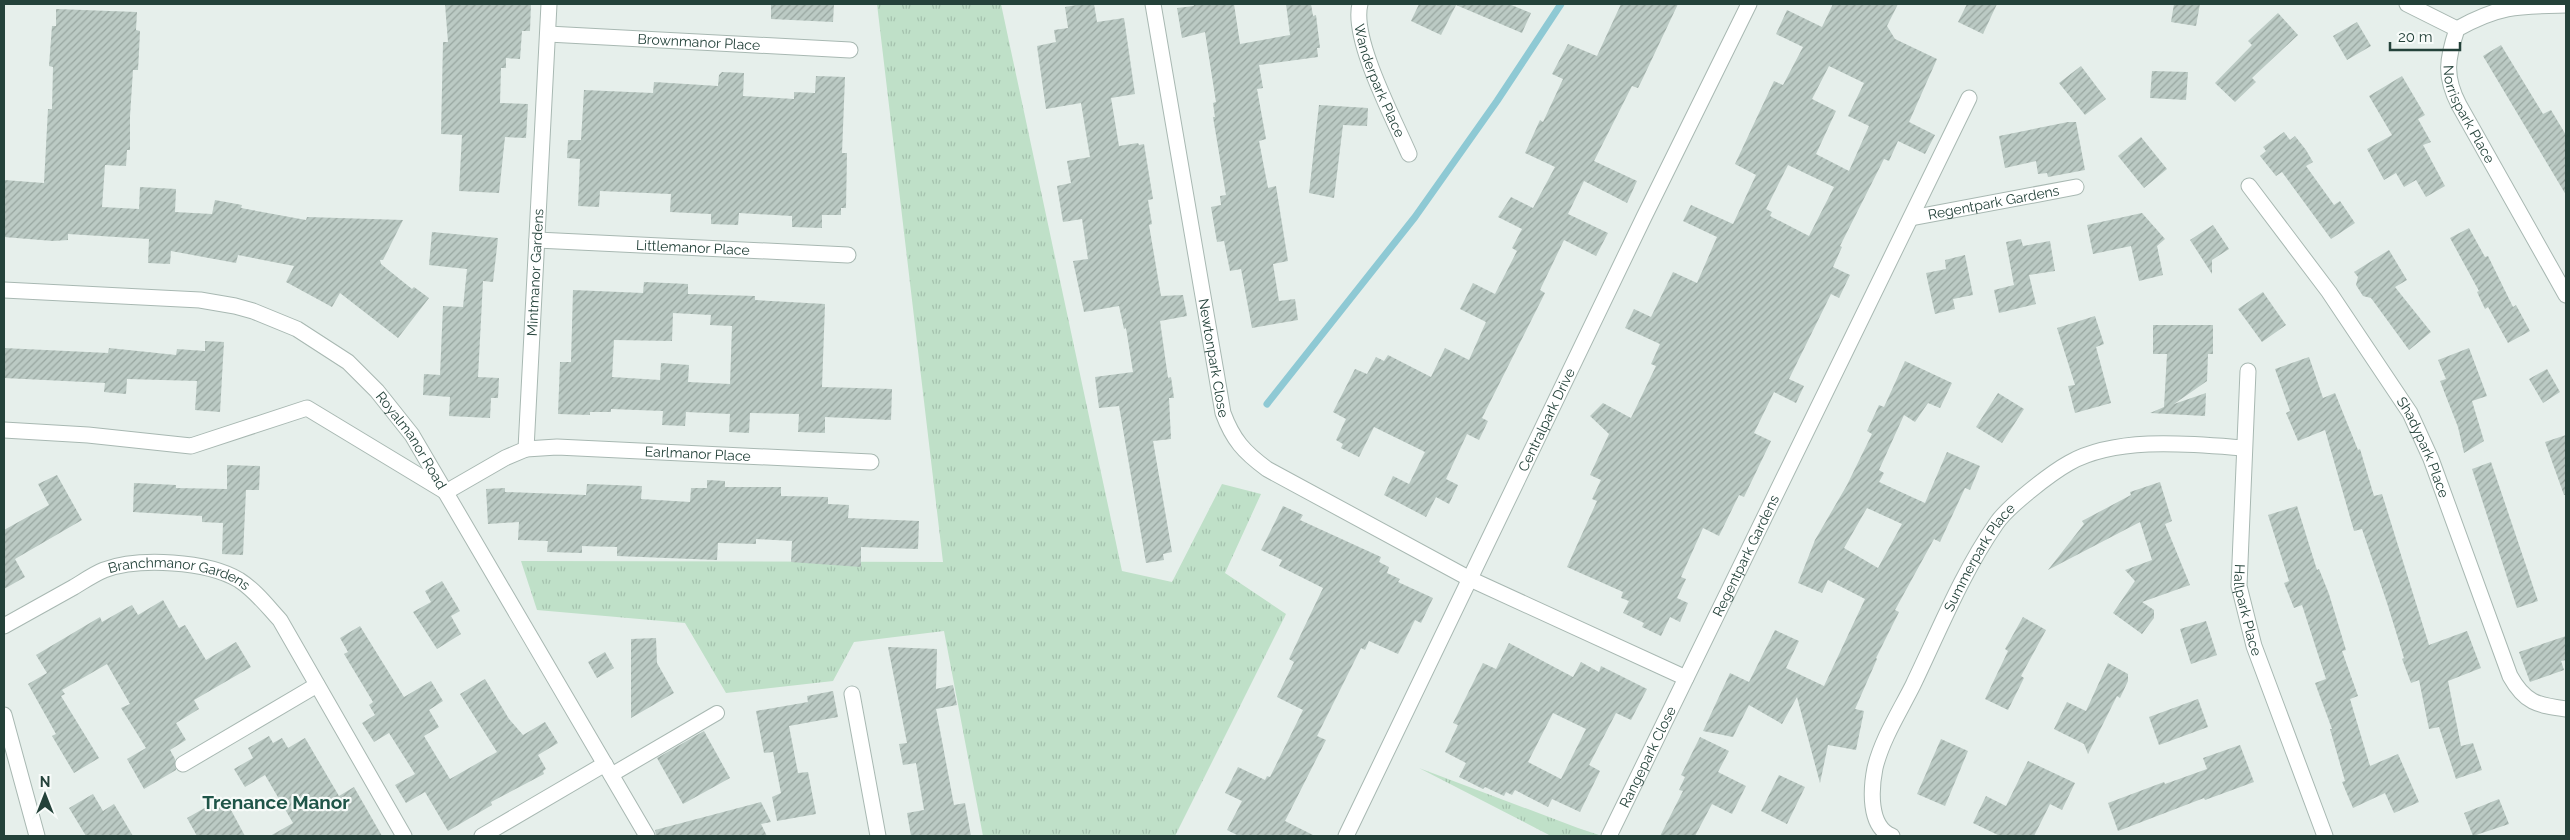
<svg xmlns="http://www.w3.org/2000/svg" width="2570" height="840" font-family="Raleway,sans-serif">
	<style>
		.grass { fill: url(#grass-tufts) }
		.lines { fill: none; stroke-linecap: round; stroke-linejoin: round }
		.stream { stroke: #8ec9d4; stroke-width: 7 }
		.building { fill: url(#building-hatch); fill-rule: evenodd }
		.lane-casing { stroke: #a8b8b2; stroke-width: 16 }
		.street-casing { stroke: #a8b8b2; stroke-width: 17 }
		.lane { stroke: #fff; stroke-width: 14 }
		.street { stroke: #fff; stroke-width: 15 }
		.labels { text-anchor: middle; stroke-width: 4.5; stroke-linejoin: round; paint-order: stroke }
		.street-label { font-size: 14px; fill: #24423a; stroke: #f7fbf9 }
		.district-label { font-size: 19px; font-weight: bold; fill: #1f5548; stroke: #f7fbf9 }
	</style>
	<defs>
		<pattern id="grass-tufts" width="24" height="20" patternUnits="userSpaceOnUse" patternTransform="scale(1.25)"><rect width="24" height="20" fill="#bfe0c8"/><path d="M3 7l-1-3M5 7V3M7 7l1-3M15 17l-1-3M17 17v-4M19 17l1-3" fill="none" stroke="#a4c1ad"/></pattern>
		<pattern id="building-hatch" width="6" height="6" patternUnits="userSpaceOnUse" patternTransform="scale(1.25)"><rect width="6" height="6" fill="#bbcac4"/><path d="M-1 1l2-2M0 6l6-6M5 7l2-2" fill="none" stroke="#98a6a0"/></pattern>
	</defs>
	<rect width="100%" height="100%" fill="#e6efeb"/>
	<g class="grass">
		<polygon points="877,4 1001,4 1122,571 1172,582 1222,484 1261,494 1225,573 1286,614 1175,836 983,836 944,631 854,642 833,681 726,693 685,623 537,610 521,561 943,562"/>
		<polygon points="1419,768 1578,828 1602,836 1551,836"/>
	</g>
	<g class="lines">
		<polyline class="stream" points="1267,404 1415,217 1497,101 1561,4"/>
	</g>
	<g class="building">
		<polygon points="445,4 531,4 530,31 522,31 520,59 506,58 506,68 501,68 500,103 528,104 526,138 505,137 499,193 459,191 462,135 441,134 443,42 448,42"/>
		<polygon points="771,4 834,4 833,22 771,19"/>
		<polygon points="1083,4 1094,4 1097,22 1124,18 1135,94 1111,98 1119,146 1138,143 1139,145 1144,144 1153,199 1148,200 1152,224 1149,225 1161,296 1183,295 1187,316 1160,321 1168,378 1171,377 1174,398 1169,398 1171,439 1153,441 1172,552 1163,554 1164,560 1146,563 1119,406 1099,408 1095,377 1133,372 1126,328 1124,329 1119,306 1084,312 1073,261 1088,259 1082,219 1063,222 1057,186 1071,183 1067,161 1090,157 1081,103 1046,109 1037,46 1056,42 1054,30 1068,28 1065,7"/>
		<polygon points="1193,4 1234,4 1240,44 1290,35 1286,4 1311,4 1313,16 1316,15 1320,48 1317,48 1318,57 1259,65 1263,88 1257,89 1266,139 1259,141 1268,188 1276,186 1288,261 1273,264 1279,301 1295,299 1298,320 1252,328 1241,269 1230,271 1224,241 1217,242 1211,207 1221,205 1220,196 1226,195 1213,117 1215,117 1213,103 1216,102 1205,32 1182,38 1177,8 1194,6"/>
		<polygon points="1419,4 1509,4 1531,13 1522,33 1456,5 1441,35 1411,21"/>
		<polygon points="1621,4 1678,4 1643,78 1638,88 1632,86 1594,161 1637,181 1627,203 1584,181 1568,214 1608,233 1596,256 1564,240 1540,290 1545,293 1482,418 1488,421 1479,440 1467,434 1446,479 1458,485 1449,504 1436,497 1426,517 1384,495 1393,476 1409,484 1425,452 1374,427 1359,457 1341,448 1343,444 1336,440 1346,419 1333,412 1355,369 1367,374 1376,357 1384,361 1388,355 1431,377 1445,348 1469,360 1486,322 1460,309 1473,283 1495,294 1517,251 1512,248 1522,229 1498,217 1511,197 1533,208 1555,167 1525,153 1540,120 1543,122 1563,79 1552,74 1568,44 1597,56"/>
		<path d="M 1833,4 L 1898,4 L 1887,26 L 1895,39 L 1937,59 L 1909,122 L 1935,135 L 1925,154 L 1898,141 L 1889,161 L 1884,159 L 1840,246 L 1842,247 L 1833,267 L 1850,275 L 1839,298 L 1831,294 L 1789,379 L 1804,386 L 1796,403 L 1774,392 L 1754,433 L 1771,441 L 1744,497 L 1739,495 L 1719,536 L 1703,528 L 1681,577 L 1686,579 L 1677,598 L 1688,603 L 1680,622 L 1670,617 L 1661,636 L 1642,627 L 1644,623 L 1623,613 L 1629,601 L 1621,598 L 1623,592 L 1567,567 L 1597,501 L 1592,499 L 1601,480 L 1590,475 L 1609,434 L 1590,416 L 1603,403 L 1631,418 L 1656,366 L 1651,364 L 1660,344 L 1625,328 L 1634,309 L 1651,317 L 1673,272 L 1697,283 L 1717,237 L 1683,221 L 1691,205 L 1733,224 L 1756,175 L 1735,164 L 1774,81 L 1783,85 L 1803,47 L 1776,34 L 1787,10 L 1822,27 ZM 1829,66 L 1864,83 L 1848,116 L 1869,126 L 1849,171 L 1816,154 L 1836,111 L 1812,99 ZM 1788,165 L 1834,187 L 1809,236 L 1770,216 L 1772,212 L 1766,209 Z"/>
		<polygon points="1967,4 1997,4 1983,34 1958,22"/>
		<polygon points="2174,4 2200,4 2196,26 2171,22"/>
		<polygon points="56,9 137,12 136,30 140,31 139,52 138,70 133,70 130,116 130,150 127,150 126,166 105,165 102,207 139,209 140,187 176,189 175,212 212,214 215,200 242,205 241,208 306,220 307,217 403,220 383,260 380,260 381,264 412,289 414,287 429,298 398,338 340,293 332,307 286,282 294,266 238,255 236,263 171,251 170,264 148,263 149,239 68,234 68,240 53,241 4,237 4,180 44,183 48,109 52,109 53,67 49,66 52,26 56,26"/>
		<polygon points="2278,13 2298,35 2252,78 2256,82 2235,102 2215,83 2252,45 2248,41"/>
		<polygon points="2357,22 2371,46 2347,60 2333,36"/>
		<polygon points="2501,45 2543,114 2551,110 2566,135 2566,195 2483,56"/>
		<polygon points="2081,66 2106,99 2085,115 2059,83"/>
		<polygon points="2152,71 2188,72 2186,100 2150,98"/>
		<polygon points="722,72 744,73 743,96 794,99 794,92 815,93 816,76 845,77 842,153 847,153 846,208 841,208 841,215 822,215 822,228 792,227 792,216 739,213 738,225 711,224 711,214 670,212 671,194 600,191 599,207 578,206 580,159 567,158 568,140 581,140 584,90 653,93 654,82 718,86 719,75"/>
		<polygon points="2402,76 2425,115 2418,119 2431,142 2423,145 2445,186 2426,197 2416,180 2404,187 2396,173 2384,180 2367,149 2392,135 2369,96"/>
		<polygon points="1319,105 1368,108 1367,126 1343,125 1334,198 1309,193"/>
		<polygon points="2068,122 2076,122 2085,170 2048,177 2047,173 2038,174 2036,161 2005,168 1999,136"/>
		<polygon points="2284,132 2290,140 2295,136 2306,150 2313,162 2306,166 2334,205 2340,201 2355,223 2331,239 2282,172 2276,176 2260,156 2266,151 2263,147"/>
		<polygon points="2141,137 2167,169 2144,188 2118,156"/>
		<polygon points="2142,213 2165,239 2157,246 2163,275 2139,281 2131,246 2093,254 2087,225"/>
		<polygon points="2213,225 2229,249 2212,260 2212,274 2190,240"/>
		<polygon points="2469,228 2485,257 2488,256 2513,307 2516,305 2530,331 2508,343 2488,307 2485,309 2477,292 2479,291 2450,238"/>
		<polygon points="432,232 498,238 493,282 483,281 478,377 499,378 498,398 491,398 490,418 449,416 450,397 423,395 424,374 440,375 443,306 463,307 467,269 429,265"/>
		<polygon points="2021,239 2023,246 2050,241 2055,271 2029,275 2036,304 1999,313 1994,290 2014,285 2006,242"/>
		<polygon points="2389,250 2407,280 2395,287 2431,332 2409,350 2371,298 2363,296 2356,285 2358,277 2354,272"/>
		<polygon points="1965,255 1973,295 1953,299 1955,309 1935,314 1926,273 1946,269 1945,260"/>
		<path d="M 644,282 L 688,284 L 688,294 L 755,296 L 755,300 L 825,304 L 822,387 L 892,389 L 891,420 L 825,417 L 825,433 L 798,432 L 799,414 L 750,413 L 749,433 L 729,432 L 730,414 L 686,412 L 685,426 L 662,425 L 663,411 L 611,409 L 611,412 L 590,412 L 590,415 L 558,414 L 560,362 L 571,362 L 573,290 L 643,293 ZM 673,313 L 711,315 L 710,325 L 732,326 L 730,384 L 688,382 L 689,365 L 661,363 L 660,380 L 612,377 L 614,340 L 672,341 Z"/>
		<polygon points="2263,292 2286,325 2262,342 2238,309"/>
		<polygon points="2095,316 2104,344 2096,347 2111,403 2075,413 2068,386 2075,385 2057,328"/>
		<polygon points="2153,325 2213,325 2213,354 2208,354 2207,381 2174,404 2206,393 2205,416 2150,413 2164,407 2167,354 2153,354"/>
		<polygon points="205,341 224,342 220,412 195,410 197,381 127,379 126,394 104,392 105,383 4,378 4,348 108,353 109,348 176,355 177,349 205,351"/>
		<polygon points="2469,348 2487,396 2472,401 2484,441 2464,453 2458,427 2440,381 2446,379 2438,360"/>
		<polygon points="2309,357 2323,398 2335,393 2358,450 2360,449 2374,496 2382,494 2429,645 2467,631 2481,668 2448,681 2461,746 2473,743 2482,770 2456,779 2439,727 2429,729 2419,680 2411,683 2402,659 2404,658 2388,606 2362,529 2354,531 2325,430 2298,441 2286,413 2290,411 2275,369"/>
		<path d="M 1905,361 L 1952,383 L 1940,408 L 1928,403 L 1915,422 L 1904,415 L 1879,470 L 1884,473 L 1879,482 L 1925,503 L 1947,452 L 1980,466 L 1970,490 L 1965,488 L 1940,542 L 1934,539 L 1895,610 L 1899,612 L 1876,658 L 1877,659 L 1855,709 L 1864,711 L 1856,750 L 1828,745 L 1820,783 L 1797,697 L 1782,724 L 1749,705 L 1733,737 L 1703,731 L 1730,673 L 1749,682 L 1775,630 L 1799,641 L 1786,668 L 1824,686 L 1865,599 L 1828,580 L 1822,593 L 1798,583 L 1815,540 L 1847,485 L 1872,434 L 1867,431 L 1879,405 L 1884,407 ZM 1867,508 L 1902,524 L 1878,568 L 1844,548 Z"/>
		<polygon points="2547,369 2560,392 2543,403 2529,379"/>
		<polygon points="1998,393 2024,409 2002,443 1976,427"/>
		<polygon points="2566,435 2566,495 2564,495 2545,442"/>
		<polygon points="2491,462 2538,601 2517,608 2472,469"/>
		<polygon points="227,465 260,466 259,490 246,490 243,555 222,554 223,523 202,522 202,516 133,512 134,483 176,485 176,488 227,489"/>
		<polygon points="57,475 82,520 15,559 25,577 4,589 4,530 49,505 38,484"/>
		<polygon points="707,480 725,481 725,487 781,487 781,496 828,497 828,504 849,505 848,518 919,521 918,549 861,547 861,567 791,562 792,541 756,539 756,544 718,543 717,560 617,556 617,547 582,546 582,553 547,552 548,541 518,540 519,522 488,524 486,489 505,488 505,492 586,495 587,484 642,486 641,499 690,502 691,488 707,488"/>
		<polygon points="2160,482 2172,521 2165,524 2190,585 2142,602 2154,610 2154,618 2142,634 2113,613 2135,581 2125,570 2152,560 2140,522 2048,570 2084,524 2082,521 2131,495 2130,492"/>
		<polygon points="1283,506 1303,515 1300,520 1381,557 1379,562 1389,567 1387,573 1400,579 1398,582 1433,598 1421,623 1415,620 1398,654 1369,641 1365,650 1361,648 1317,736 1326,740 1285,821 1315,836 1239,836 1227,830 1242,801 1225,793 1238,767 1265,780 1267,776 1270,777 1303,710 1277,697 1294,662 1289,659 1323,588 1279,566 1282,560 1261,550"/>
		<polygon points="2297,506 2317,570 2319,569 2329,594 2346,650 2342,651 2358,696 2350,699 2370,766 2398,754 2419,802 2394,813 2385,793 2353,808 2342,782 2345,781 2330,729 2332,729 2315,683 2326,679 2302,605 2294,608 2284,583 2289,581 2268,515"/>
		<polygon points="442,581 460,611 451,616 461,634 437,649 413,612 431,602 425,591"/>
		<polygon points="163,600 179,628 185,625 206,660 236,642 251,667 194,700 199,709 176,723 186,740 170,750 175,759 176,770 144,789 127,759 146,748 121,708 130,704 107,664 62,690 65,694 61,696 99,758 74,773 52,736 56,734 28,684 47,673 36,655 100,617 102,622 132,605 138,615"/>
		<polygon points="2023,617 2046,630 2021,676 2024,678 2008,710 1985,699 2008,651 2005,649"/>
		<polygon points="2206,621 2217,655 2191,664 2180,629"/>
		<polygon points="360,626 404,697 431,681 443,701 429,710 439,727 424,736 450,779 497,752 460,694 485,679 509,719 523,735 545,722 558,743 538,755 546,769 543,771 544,774 491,802 492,805 448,831 425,792 406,803 395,785 415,774 389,733 374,742 362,723 375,715 369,705 373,702 344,654 348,652 340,638"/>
		<polygon points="2566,636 2566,660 2561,661 2564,670 2530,682 2519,652"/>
		<polygon points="656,638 657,663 674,693 631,718 631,639"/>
		<path d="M 1509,643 L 1573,677 L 1581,662 L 1599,672 L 1601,666 L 1647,689 L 1631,720 L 1616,713 L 1589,765 L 1600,771 L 1580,812 L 1552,799 L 1548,807 L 1515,790 L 1512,795 L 1506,792 L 1504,796 L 1485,787 L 1483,789 L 1459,777 L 1466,763 L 1445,752 L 1458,725 L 1453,723 L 1483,663 L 1496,669 ZM 1553,713 L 1586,729 L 1561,779 L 1528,762 Z"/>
		<polygon points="888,647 937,649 936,689 953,685 957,705 936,709 954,805 965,803 971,836 911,836 907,813 924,810 916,763 903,765 899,744 907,743"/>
		<polygon points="605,652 614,668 597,678 588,662"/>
		<polygon points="2108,663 2128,674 2128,681 2120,698 2117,696 2088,754 2084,744 2054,729 2067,702 2086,711"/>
		<polygon points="833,691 838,717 789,726 798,773 808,772 816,814 777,821 772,797 781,793 773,752 764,753 756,711 808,702 807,696"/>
		<polygon points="2198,699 2208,727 2159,745 2149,717"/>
		<polygon points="704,731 730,778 683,804 657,758"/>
		<polygon points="269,736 273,743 282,738 288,748 305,738 339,796 354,787 382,836 270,836 293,823 265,775 245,787 234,769 253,758 248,748"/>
		<polygon points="1700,737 1729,751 1718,772 1746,786 1732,814 1712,804 1695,836 1660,836 1683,791 1679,790 1685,777 1681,775"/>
		<polygon points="1941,739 1968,751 1945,806 1917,794"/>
		<polygon points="2240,745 2254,782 2205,800 2204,798 2118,831 2108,803 2164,782 2165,784 2207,769 2203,758"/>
		<polygon points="2028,761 2075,783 2062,810 2050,804 2034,836 2000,836 1973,823 1986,796 2006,806"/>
		<polygon points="1779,775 1805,787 1787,824 1761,811"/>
		<polygon points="93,794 103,811 114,804 133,836 86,836 69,808"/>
		<polygon points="224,797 245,836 197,836 187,818"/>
		<polygon points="2499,799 2509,824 2473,836 2464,813"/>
		<polygon points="761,802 771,822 761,824 767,836 656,836 655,830"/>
	</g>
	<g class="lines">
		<defs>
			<polyline id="lane" points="611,775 717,713"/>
			<g id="street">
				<path id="s1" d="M 1153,4 L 1223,413 C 1233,440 1244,452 1267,469 L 1470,579 L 1686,678"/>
				<path id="s2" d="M 1360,4 C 1351,39 1394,119 1409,154"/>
				<polyline points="2407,4 2457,29"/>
				<path id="s3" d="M 2566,5 C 2519,6 2500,5 2457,29 C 2447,59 2444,76 2459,105 L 2566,295"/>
				<path id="s4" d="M 548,34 L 850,50"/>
				<path id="s5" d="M 2249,186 L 2329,292 L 2410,413 L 2431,459 L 2510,676 C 2525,703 2537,705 2566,709"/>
				<path id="s6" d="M 1911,218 L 2076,187"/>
				<path id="s7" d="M 537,240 L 848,255"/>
				<path id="s8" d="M 4,290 L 200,300 L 235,306 L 253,311 L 297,329 L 348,362 L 377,391 L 412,435 L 647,836"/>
				<path id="s9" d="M 2248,371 L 2239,586 L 2254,646 L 2325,836"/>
				<path id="s10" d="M 4,430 L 88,435 L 191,446 L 307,408 L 446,492 L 505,458 L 526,449 L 549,4"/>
				<path id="s11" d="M 526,449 L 557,447 L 871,462"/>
				<path id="s12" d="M 4,626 C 27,613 51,600 74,587 C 84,581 94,574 104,570 C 139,557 207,561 239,580 C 256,591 267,606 280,620 L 404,836"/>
				<polyline points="852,694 878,836"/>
				<polyline points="4,715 37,836"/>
				<polyline points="183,764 317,685"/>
				<polyline points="482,836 605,764"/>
				<path id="s13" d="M 1346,836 L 1644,217 L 1749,4"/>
				<path id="s14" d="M 1609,836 L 1969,98"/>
				<path id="s15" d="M 1892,836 C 1868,827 1871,788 1875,768 C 1882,739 1900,711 1913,685 C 1939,631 1962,573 1996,524 C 2007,507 2051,473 2069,463 C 2117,436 2191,444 2244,448"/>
			</g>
		</defs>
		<use href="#lane" class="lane-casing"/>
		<use href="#street" class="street-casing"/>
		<use href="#lane" class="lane"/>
		<use href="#street" class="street"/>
	</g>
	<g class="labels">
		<g class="street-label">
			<text dy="5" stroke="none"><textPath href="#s4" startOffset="151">Brownmanor Place</textPath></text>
			<text dy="5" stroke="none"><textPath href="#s2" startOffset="80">Wanderpark Place</textPath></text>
			<text dy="5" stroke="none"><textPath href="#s3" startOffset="204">Norrispark Place</textPath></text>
			<text dy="5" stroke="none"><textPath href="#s6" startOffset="84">Regentpark Gardens</textPath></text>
			<text dy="5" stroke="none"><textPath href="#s7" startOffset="156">Littlemanor Place</textPath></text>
			<text dy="5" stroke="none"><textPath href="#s10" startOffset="740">Mintmanor Gardens</textPath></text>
			<text dy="5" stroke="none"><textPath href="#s1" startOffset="359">Newtonpark Close</textPath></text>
			<text dy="5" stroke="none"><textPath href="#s13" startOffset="462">Centralpark Drive</textPath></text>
			<text dy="5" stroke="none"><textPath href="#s8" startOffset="460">Royalmanor Road</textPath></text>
			<text dy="5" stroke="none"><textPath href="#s5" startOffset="315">Shadypark Place</textPath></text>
			<text dy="5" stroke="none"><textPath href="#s11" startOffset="172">Earlmanor Place</textPath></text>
			<text dy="5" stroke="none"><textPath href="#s14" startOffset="312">Regentpark Gardens</textPath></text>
			<text dy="5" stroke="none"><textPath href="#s15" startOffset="311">Summerpark Place</textPath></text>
			<text dy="5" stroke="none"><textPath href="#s12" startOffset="192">Branchmanor Gardens</textPath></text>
			<text dy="5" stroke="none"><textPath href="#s9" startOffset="240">Hallpark Place</textPath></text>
			<text dy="5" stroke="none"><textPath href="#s14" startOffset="88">Rangepark Close</textPath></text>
		</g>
		<g class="district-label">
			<text x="276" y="809">Trenance Manor</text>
		</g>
	</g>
	<rect width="2570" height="840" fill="none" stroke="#24423a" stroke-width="10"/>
	<g transform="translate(45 795)" stroke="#f7fbf9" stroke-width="4" paint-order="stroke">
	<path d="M0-4L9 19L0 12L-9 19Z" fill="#24423a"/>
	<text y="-8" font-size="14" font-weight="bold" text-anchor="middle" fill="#24423a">N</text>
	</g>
	<path d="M2390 42v8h70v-8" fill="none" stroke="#24423a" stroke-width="2.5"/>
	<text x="2398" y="42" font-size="15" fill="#24423a" stroke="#f7fbf9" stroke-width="4" paint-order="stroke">20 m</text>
</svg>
